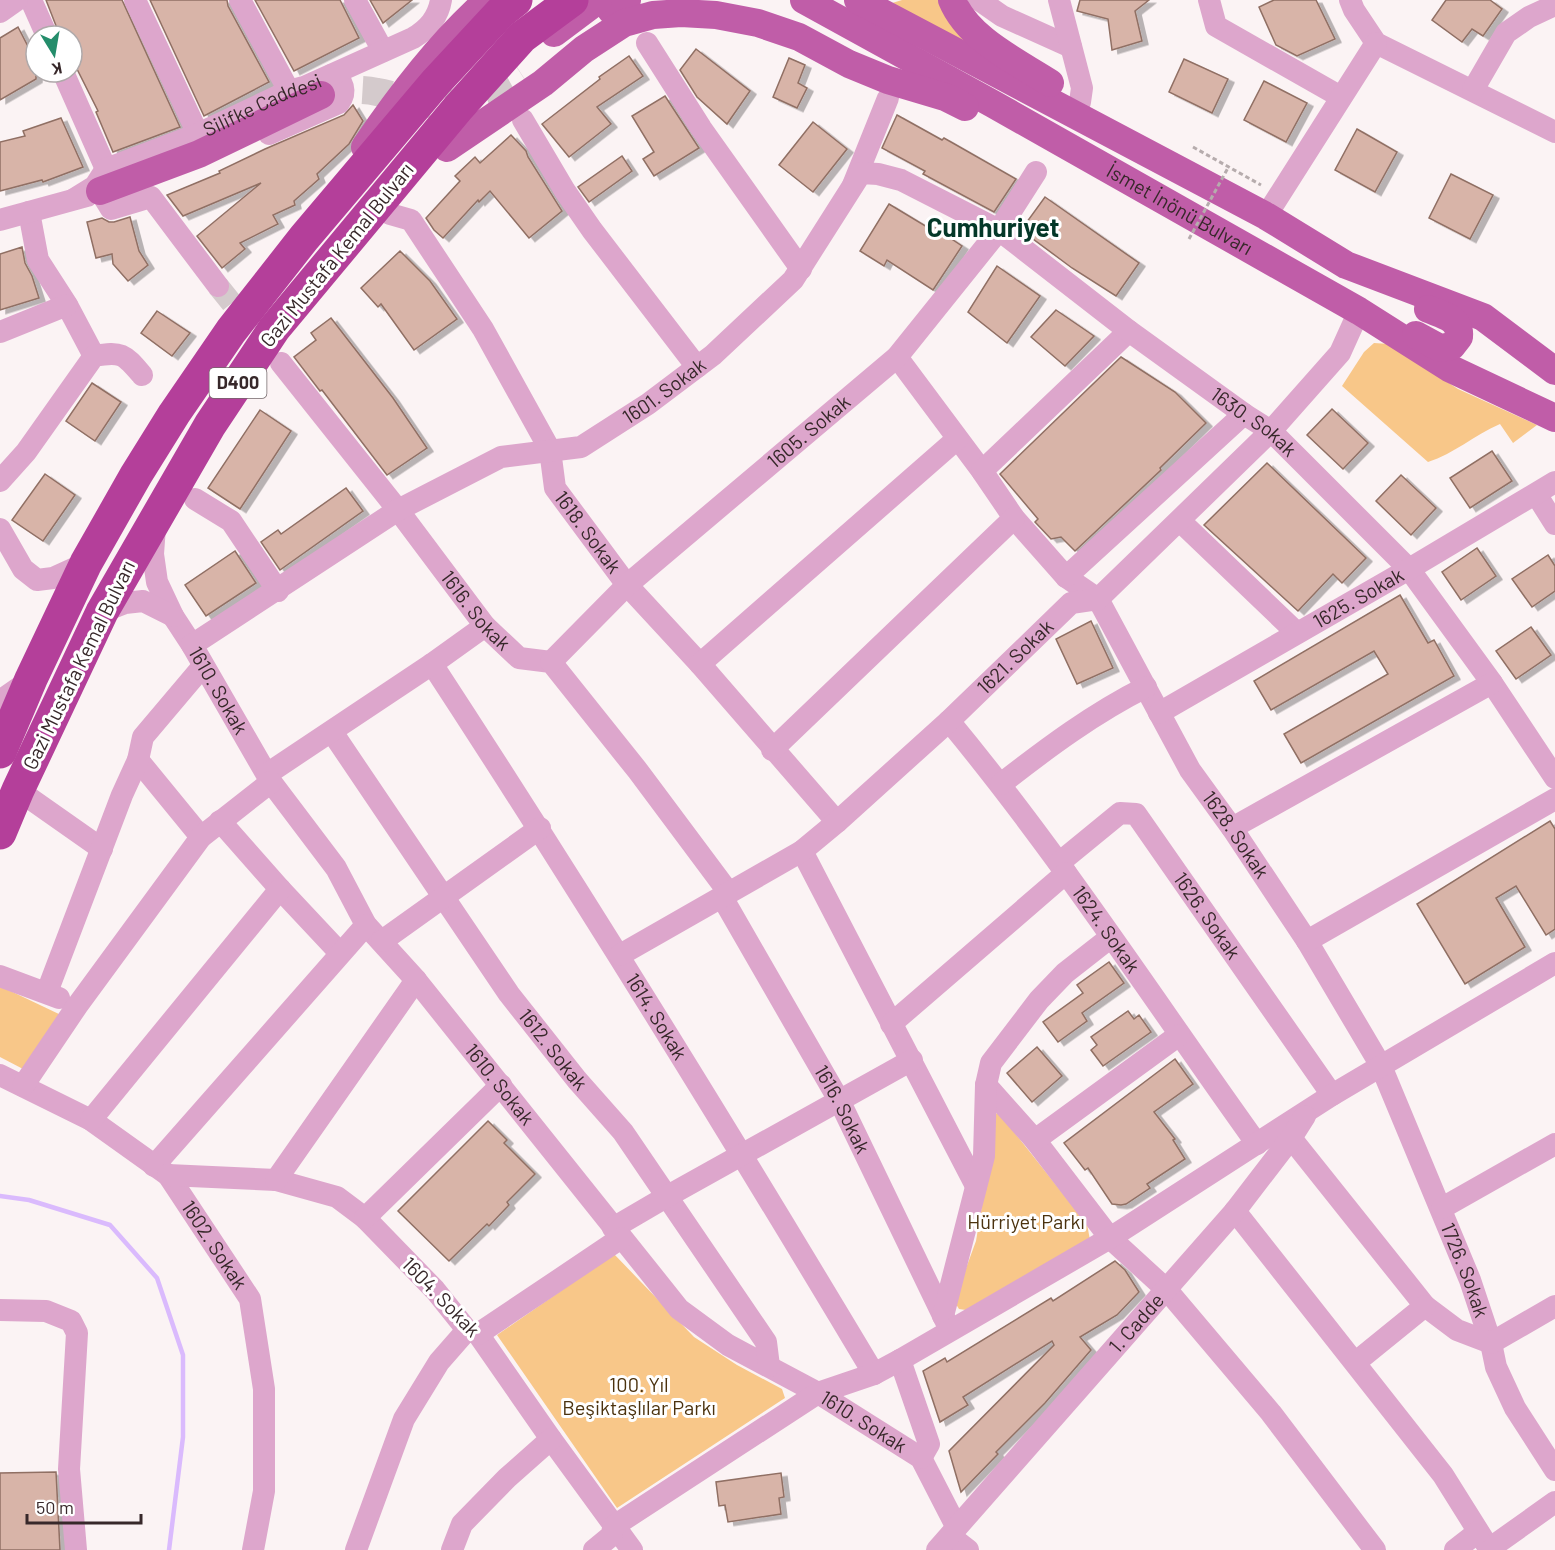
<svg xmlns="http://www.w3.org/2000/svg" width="1555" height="1550" font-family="Barlow,sans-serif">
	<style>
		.green { fill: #f8c789 }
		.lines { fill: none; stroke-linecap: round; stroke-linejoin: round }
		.stream { stroke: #dabafd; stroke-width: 4.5 }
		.building { fill: #d8b4a8; stroke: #906f64; stroke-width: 1.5; filter: url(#shadow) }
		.minor-tunnel { stroke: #d4cacc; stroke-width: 22; stroke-dasharray: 22 11; stroke-linecap: butt }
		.major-tunnel { stroke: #d4cacc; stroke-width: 28; stroke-dasharray: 28 14; stroke-linecap: butt }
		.path { stroke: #b6acad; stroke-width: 3; stroke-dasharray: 4.5 3; stroke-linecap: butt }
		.minor { stroke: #dda6cc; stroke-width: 22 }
		.major { stroke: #c05da8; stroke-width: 28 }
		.highway { stroke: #b43f9a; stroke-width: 33 }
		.path-bridge { stroke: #b6acad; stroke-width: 3; stroke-dasharray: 4.5 3; stroke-linecap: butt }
		.labels { text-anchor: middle; stroke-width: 6; stroke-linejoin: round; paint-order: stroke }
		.shield { fill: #fff; stroke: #73686a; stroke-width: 1.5 }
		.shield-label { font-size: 18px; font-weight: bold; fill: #37282a }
		.street-label { font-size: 20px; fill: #37282a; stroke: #fff }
		.park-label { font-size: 20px; fill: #4b320e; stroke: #fff }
		.district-label { font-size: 26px; font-weight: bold; fill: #043828; stroke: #fff }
	</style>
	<defs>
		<filter id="shadow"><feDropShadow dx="6" dy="3.5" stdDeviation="0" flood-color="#0004"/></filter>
	</defs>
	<rect width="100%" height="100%" fill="#fbf3f4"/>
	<g class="green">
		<polygon points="902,0 941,0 976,50 889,4"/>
		<path d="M 1374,343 L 1389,344 L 1458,389 L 1537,425 L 1513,443 L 1500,424 C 1474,435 1454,454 1428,462 L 1342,386 L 1364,352 Z"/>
		<polygon points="0,986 61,1015 23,1069 0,1057"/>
		<polygon points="999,1113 1087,1224 1090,1240 966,1310 959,1309 954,1301 976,1241 987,1175 992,1114"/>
		<polygon points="614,1254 694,1337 737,1365 782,1389 785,1398 617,1508 497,1335"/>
	</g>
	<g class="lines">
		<polyline class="stream" points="0,1196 29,1200 110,1225 157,1278 183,1355 183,1437 169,1550"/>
	</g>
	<g class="building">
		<polygon points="46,0 122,0 180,127 113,152 96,112 98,111 72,59 72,36 60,36"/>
		<polygon points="150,0 227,0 228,6 269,82 204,116"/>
		<polygon points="255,0 340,0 359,38 294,71"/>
		<polygon points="370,0 412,0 383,23"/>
		<polygon points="1080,0 1149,0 1135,11 1142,41 1112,50 1108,19 1077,11"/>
		<polygon points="1274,0 1316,0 1335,39 1297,56 1276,45 1259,7"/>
		<polygon points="1446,0 1490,0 1502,9 1483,36 1472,29 1462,42 1432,20"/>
		<polygon points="18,27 36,62 36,79 0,100 0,38"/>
		<polygon points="696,49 750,91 727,124 697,97 680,70"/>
		<polygon points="629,56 643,76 597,107 611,124 569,157 542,124 600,79 599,77"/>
		<polygon points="789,58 805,65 798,83 807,88 797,108 773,97"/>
		<polygon points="1184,59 1228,79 1212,113 1169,92"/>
		<polygon points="1264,81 1307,103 1286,142 1244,120"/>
		<polygon points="665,96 699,148 654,176 643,159 654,152 632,116"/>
		<polygon points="353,105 363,121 349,144 317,174 319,179 294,201 295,205 273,215 278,224 240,243 245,249 222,268 197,236 261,183 183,216 167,195 220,173 219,171 265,149 344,115"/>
		<polygon points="897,115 942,140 944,138 1016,179 994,212 923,174 925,171 882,148"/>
		<polygon points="61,118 83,167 43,182 42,180 0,191 0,142 25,136 23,131"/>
		<polygon points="813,122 847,149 813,192 779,165"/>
		<polygon points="1357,129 1397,152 1375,192 1335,170"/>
		<polygon points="511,135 526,151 528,157 562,211 529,238 490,191 479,202 478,200 443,238 434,230 426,218 460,181 455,176 475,157 480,163"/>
		<polygon points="622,156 632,171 589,202 578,187"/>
		<polygon points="1451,174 1493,195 1470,239 1429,218"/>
		<polygon points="1045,197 1139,263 1116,296 1072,268 1021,230"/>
		<polygon points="889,204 927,227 929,224 962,246 933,290 887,260 884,266 860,251"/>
		<polygon points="130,217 139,251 148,265 128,281 113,264 112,254 96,258 87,222 102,218 109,222 114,222"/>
		<polygon points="22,247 25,263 32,276 39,298 0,310 0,254"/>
		<polygon points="400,251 430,281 457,319 414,350 381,304 378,307 361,288"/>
		<polygon points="997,266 1040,296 1007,343 968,312"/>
		<polygon points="1056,310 1094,336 1065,366 1031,337"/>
		<polygon points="157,311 190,333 172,356 141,333"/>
		<polygon points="331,318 393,398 427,448 387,475 322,390 320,391 294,357 316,340 311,333"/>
		<polygon points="1121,357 1175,392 1206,423 1160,468 1161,470 1075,551 1061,537 1051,539 1035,522 1038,519 1000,474"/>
		<polygon points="92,383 121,402 95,441 66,421"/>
		<polygon points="1332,409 1368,443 1343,469 1307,435"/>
		<polygon points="260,410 291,431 240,509 208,488"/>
		<polygon points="1492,451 1512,481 1470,508 1450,478"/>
		<polygon points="1267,463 1366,558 1342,583 1333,574 1298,611 1204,525"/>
		<polygon points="45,474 75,495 43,541 12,520"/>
		<polygon points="1401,475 1436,508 1411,535 1376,501"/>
		<polygon points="346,488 363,511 280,570 261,542 278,530 281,534"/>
		<polygon points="1477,548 1496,576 1461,600 1442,572"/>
		<polygon points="235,551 256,583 206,616 185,585"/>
		<polygon points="1548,555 1555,566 1555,591 1532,607 1512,579"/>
		<polygon points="1400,595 1428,643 1434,640 1454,676 1301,763 1284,734 1388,674 1374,651 1271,710 1254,681"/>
		<polygon points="1091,621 1113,668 1077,684 1056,639"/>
		<polygon points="1531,627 1551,655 1516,679 1496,651"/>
		<polygon points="1550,821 1555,829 1555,929 1546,935 1516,886 1496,898 1525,947 1465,984 1417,904"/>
		<polygon points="1109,962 1124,983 1082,1013 1087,1021 1058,1042 1043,1022 1083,993 1077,985"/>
		<polygon points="1128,1011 1134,1019 1139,1015 1151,1032 1103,1066 1091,1050 1097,1045 1091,1037"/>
		<polygon points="1037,1047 1062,1076 1032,1102 1007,1073"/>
		<polygon points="1175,1059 1193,1084 1154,1112 1175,1139 1173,1140 1185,1159 1147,1184 1150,1188 1126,1204 1121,1205 1112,1204 1088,1168 1085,1170 1064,1143"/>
		<polygon points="488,1121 507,1140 504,1143 535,1174 507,1202 509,1205 489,1226 487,1224 449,1261 398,1211"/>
		<polygon points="1115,1261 1125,1270 1139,1292 1117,1315 1080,1337 1091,1350 1045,1403 996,1452 998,1454 961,1492 949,1451 1054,1345 1052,1341 963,1397 968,1405 940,1422 923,1371 945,1358 947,1362 1051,1298 1053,1301"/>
		<polygon points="56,1472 60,1550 0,1550 0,1473"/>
		<polygon points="781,1473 784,1497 779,1498 781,1514 728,1522 725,1505 719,1506 716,1482"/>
	</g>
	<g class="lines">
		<polyline class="minor-tunnel" points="218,286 251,327"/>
		<path class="major-tunnel" d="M 321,95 C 339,90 358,88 377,92 C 392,94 406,101 422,103 C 459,108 493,98 524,78"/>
		<polyline class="path" points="1193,147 1261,185"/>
		<g class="minor">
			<polyline points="31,0 47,36"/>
			<polyline points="135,0 198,134"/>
			<polyline points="240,0 289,91"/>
			<polyline points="355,0 383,51"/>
			<polyline points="979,0 1002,16 1071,47"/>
			<polyline points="1059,0 1082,88 1080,102"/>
			<polyline points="1209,0 1216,26 1341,97"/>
			<polyline points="1350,0 1354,10 1376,43 1555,132"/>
			<polyline points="0,12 17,0"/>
			<polyline points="647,43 701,128 801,269"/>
			<polyline points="63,72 106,169"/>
			<polyline points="1473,90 1506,33 1529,17 1555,5"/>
			<polyline points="523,120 565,191 592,230 697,367"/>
			<path d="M 269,134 L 339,103 C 347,92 344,80 331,75"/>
			<polyline points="853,185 888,98"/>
			<polyline points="100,191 111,209 151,197 218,286"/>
			<path id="s1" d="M 74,199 L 95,186 L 106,169 L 198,134 L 289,91 L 304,87 L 413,38 C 428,29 438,18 441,0"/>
			<polyline points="29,212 38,260 67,305 94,356"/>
			<path id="s2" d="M 390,214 L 411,220 L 483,329 L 550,450 L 555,488 L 627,585 L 700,664 L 837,822"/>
			<polyline points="1266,216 1376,43"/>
			<polyline points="0,220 87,196"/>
			<polyline points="0,332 67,305"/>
			<path id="s3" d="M 897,357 L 982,471 L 1014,518 L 1066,577 L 1098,599 L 1190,770 L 1232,828 L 1307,941 L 1381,1066 L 1470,1280 L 1491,1343 L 1496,1367 L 1515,1408 L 1555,1470"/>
			<path id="s4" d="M 281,363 L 398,510 L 485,626 L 519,658 L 551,662 L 638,771 L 729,893"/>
			<polyline points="982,471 1129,331"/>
			<path d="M 0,481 L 26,452 L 94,356 C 122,351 124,354 142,375"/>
			<polyline points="1536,494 1555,524"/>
			<polyline points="195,499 231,521 278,591"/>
			<polyline points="1180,521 1297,633"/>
			<path id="s5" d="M 155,527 L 153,554 L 157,582 L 173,616 L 192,645 L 271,782 L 336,868 L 366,925 L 416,980 L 679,1309 L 728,1345 L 818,1393 L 921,1458 L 956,1526"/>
			<polyline points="0,529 23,569 37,580 53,578 86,563"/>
			<polyline points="1066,577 1244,414"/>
			<polyline points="102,612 125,603 143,601 173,616"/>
			<path id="s6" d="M 192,645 L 398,510 L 501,457 L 581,447 L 648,404 L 713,355 L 793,280 L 861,173 L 878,174 L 901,180 L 999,230 L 1129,331 L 1244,414 L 1271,431 L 1409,569 L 1492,683 L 1555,778"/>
			<path id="s7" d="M 551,662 L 627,585 L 897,357 L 999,230 L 1036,172"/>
			<path id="s8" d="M 432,664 C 585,898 731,1135 874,1374"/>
			<polyline points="700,664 957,439"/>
			<polyline points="0,701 30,680"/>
			<path id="s9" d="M 1159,713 L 1409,569 L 1555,482"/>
			<path id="s10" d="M 949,721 C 1060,855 1155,1002 1257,1144"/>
			<path id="s11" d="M 332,732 L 509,994 L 577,1080 L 623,1132 L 766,1342 L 769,1366"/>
			<polyline points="772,750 1014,518"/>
			<polyline points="138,760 201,837"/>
			<polyline points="267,774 432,664 485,626"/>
			<path d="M 1001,784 C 1047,748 1094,713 1146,687"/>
			<polyline points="18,790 102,849"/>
			<polyline points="220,821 280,889 340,953"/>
			<polyline points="1232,828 1492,683"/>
			<polyline points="802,851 976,1186"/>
			<path id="s12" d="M 1059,863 L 1120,813 L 1136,814 L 1332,1095"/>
			<path id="s13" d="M 722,897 L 840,1102 L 950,1330"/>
			<polyline points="382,941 540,828"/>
			<polyline points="1307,941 1555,799"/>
			<path id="s14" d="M 620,955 L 802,851 L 837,822 L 949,721 L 1071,603 L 1098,599 L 1271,431 L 1340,353 L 1359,311"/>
			<polyline points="0,976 59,998"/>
			<polyline points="47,992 122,795 138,760 143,737 203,666"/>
			<polyline points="891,1024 1066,873"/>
			<path id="s15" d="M 0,1075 L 91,1120 L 168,1175 L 250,1299 L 264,1389 L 264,1491 L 253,1550"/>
			<polyline points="986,1085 1035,1140 1110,1238 1167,1290 1271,1413 1375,1550"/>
			<polyline points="23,1086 77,1006 201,837 271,782"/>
			<polyline points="91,1120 280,889"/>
			<polyline points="1291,1138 1425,1306 1457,1330 1491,1343 1555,1306"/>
			<polyline points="1035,1140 1179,1035"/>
			<polyline points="154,1166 366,925"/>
			<polyline points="168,1175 276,1180 337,1197 365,1218 435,1290 467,1330 478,1334 551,1439 632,1550"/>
			<polyline points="276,1180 416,980"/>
			<polyline points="1442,1208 1555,1144"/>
			<polyline points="1235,1211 1443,1475 1490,1550"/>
			<polyline points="365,1218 501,1085"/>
			<polyline points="613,1228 666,1197 912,1060"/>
			<polyline points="0,1310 46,1311 71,1321 77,1333 69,1469 76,1550"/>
			<polyline points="943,1316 984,1156 986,1085 991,1063 1039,1000 1065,973 1111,937"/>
			<polyline points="478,1334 621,1238"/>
			<polyline points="900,1360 929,1444 921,1458"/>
			<polyline points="1356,1362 1425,1306"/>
			<polyline points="950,1536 968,1550"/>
			<polyline points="1489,1549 1555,1502"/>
			<polyline points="356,1550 404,1419 439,1362 467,1330"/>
			<polyline points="452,1550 462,1524 507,1478 551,1439"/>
			<polyline points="594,1550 611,1536 614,1526 818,1393 874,1374 900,1360 1110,1238 1332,1095 1555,963"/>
			<path id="s16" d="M 937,1550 L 1235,1211 L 1291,1138 L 1305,1116"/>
			<polyline points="1455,1550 1478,1532"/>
		</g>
		<g class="major">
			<path id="s17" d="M 804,0 L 993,104 L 1359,311 L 1449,368 L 1555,418"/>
			<polyline points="858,0 1266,216 1346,265 1483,317 1555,371"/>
			<path d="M 952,0 C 968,39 1016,61 1050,83"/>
			<polyline points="611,10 627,0"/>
			<polyline points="554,33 598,0"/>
			<path d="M 365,147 C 401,94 440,43 488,0"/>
			<polyline points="447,148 543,83 584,49 624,23 653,15 681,13 716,15 758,23 799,37 849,64 888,80 945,97 965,107"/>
			<polyline points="100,191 199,154 321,95"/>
			<path d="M 1416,335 L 1440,348 L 1452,346 L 1459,337 C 1461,318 1442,315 1428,309"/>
		</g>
		<g class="highway">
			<polyline points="0,752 31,679 86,563 136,475 174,414 231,331 304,238 436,82 501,12 516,0"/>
			<polyline points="0,833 18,790 102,612 210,425 274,329 458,108 522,37 572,0"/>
		</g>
		<polyline class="path-bridge" points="1189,239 1229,166"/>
	</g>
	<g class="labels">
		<rect class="shield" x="209.5" y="368" width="57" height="30" rx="4.5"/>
		<g class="shield-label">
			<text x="238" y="389">D400</text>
		</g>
		<g class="street-label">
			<text dy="7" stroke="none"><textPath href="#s1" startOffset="214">Silifke Caddesi</textPath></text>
			<text dy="7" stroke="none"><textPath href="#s17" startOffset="430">İsmet İnönü Bulvarı</textPath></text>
			<text transform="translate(337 255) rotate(-51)" y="7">Gazi Mustafa Kemal Bulvarı</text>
			<text dy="7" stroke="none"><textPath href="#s6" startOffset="543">1601. Sokak</textPath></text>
			<text dy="7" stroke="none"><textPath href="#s6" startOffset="1310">1630. Sokak</textPath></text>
			<text dy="7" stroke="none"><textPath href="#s7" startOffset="346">1605. Sokak</textPath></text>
			<text dy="7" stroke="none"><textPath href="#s2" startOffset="384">1618. Sokak</textPath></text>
			<text dy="7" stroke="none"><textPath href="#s9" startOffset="230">1625. Sokak</textPath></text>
			<text dy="7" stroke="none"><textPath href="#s4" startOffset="315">1616. Sokak</textPath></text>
			<text dy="7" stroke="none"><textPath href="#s14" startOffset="498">1621. Sokak</textPath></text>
			<text transform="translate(79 665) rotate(-64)" y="7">Gazi Mustafa Kemal Bulvarı</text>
			<text dy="7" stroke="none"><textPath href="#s5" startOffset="180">1610. Sokak</textPath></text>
			<text dy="7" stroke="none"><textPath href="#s3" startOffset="590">1628. Sokak</textPath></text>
			<text dy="7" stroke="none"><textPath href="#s12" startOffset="219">1626. Sokak</textPath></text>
			<text dy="7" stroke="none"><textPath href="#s10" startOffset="261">1624. Sokak</textPath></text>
			<text dy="7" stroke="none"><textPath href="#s8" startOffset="418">1614. Sokak</textPath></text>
			<text dy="7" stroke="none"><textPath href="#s11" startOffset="387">1612. Sokak</textPath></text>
			<text dy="7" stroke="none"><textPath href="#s5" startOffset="666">1610. Sokak</textPath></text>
			<text dy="7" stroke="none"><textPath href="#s13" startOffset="244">1616. Sokak</textPath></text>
			<text dy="7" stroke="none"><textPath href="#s15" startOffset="280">1602. Sokak</textPath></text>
			<text dy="7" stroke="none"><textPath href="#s3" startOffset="1084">1726. Sokak</textPath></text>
			<text transform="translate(441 1297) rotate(46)" y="7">1604. Sokak</text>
			<text dy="7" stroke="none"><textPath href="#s16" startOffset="302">1. Cadde</textPath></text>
			<text dy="7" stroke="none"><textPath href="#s5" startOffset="1170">1610. Sokak</textPath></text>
		</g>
		<g class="park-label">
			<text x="1026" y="1229">Hürriyet Parkı</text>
			<text x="639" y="1392">100. Yıl<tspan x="639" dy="23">Beşiktaşlılar Parkı</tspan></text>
		</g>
		<g class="district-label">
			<text x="993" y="237">Cumhuriyet</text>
		</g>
	</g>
	<g transform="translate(54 54) rotate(169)"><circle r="28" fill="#ffffff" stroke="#afa9aa" stroke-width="1.5"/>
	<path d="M0-4.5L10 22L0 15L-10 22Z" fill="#248d6b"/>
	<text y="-9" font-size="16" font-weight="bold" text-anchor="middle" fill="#37282a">K</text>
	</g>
	<path d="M27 1514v9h114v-9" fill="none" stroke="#37282a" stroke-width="3"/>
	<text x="36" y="1514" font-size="18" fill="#37282a" stroke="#ffffff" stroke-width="4.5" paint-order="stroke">50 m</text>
</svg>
